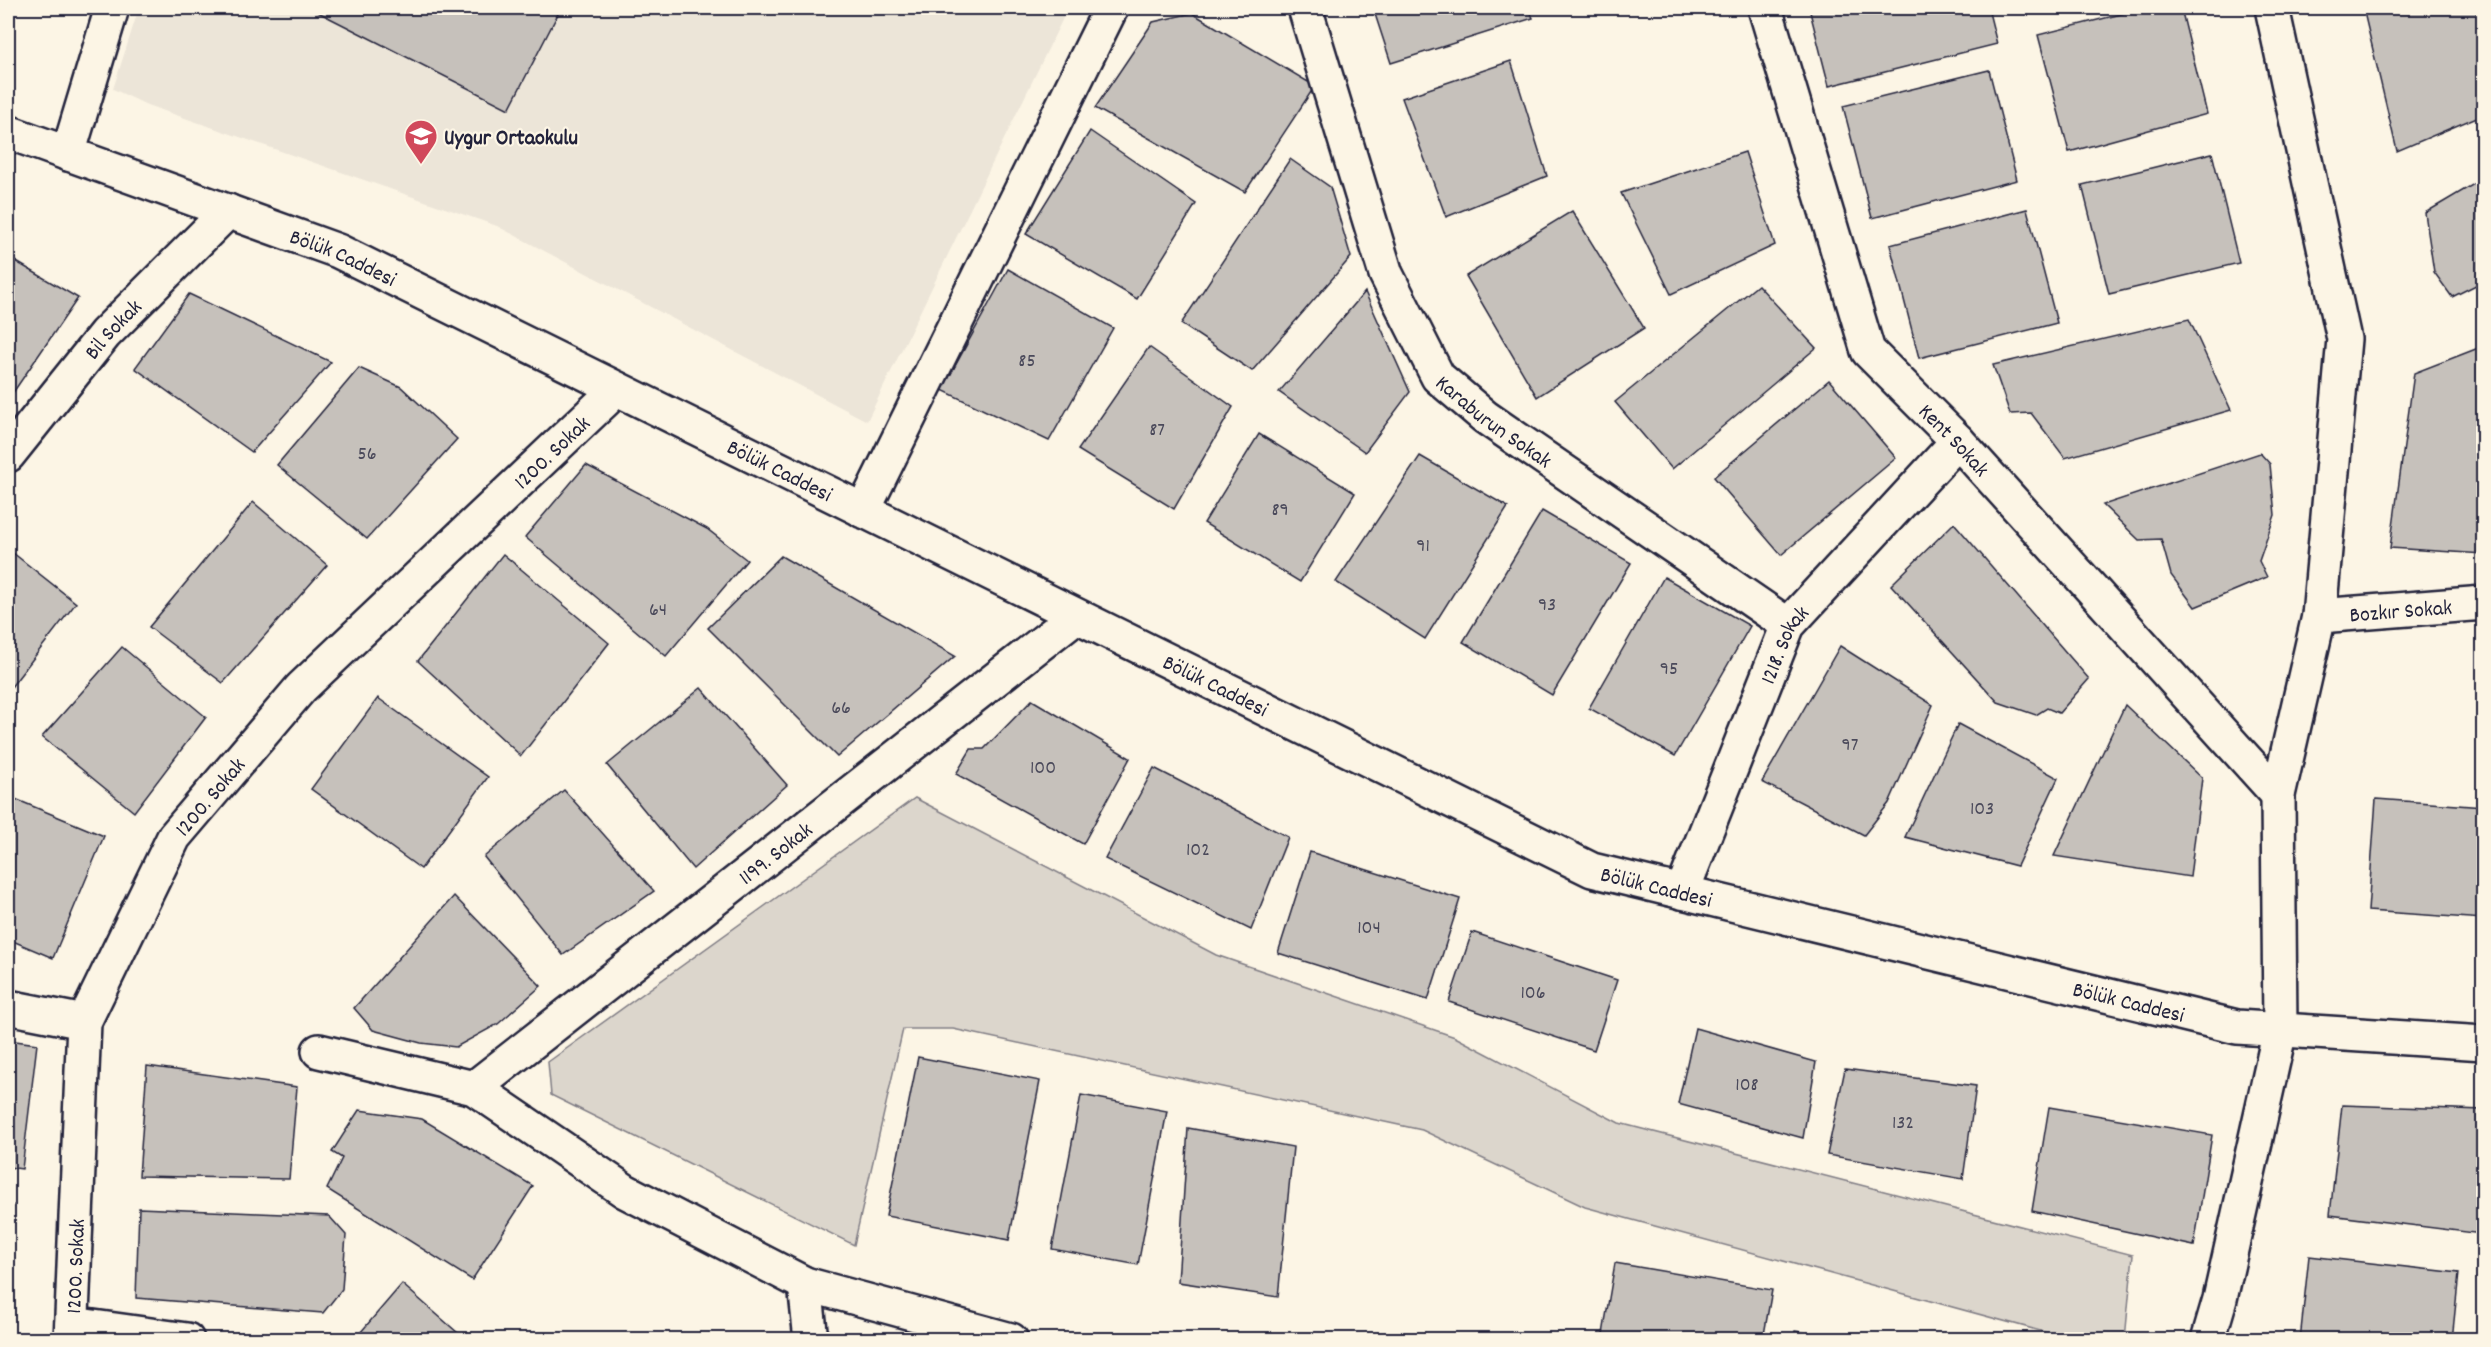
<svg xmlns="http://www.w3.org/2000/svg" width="2491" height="1347" font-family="Dekko,sans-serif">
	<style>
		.built { fill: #ece5d8 }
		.green { fill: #dcd6cc; stroke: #7f7c84; stroke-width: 1.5 }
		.building { fill: #c6c1bb; stroke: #22223b; stroke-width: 1.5 }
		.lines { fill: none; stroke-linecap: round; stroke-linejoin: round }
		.minor-casing { stroke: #22223b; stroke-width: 38 }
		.minor { stroke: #fcf5e5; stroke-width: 33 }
		.labels { text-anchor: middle; stroke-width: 4.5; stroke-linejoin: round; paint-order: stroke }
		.number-label { font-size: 20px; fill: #4b4a5b }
		.poi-label { font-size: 22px; font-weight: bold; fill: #22223b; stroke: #fcf5e5; text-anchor: start }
		.street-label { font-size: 22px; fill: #22223b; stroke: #fcf5e5 }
	</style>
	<rect width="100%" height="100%" fill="#fcf5e5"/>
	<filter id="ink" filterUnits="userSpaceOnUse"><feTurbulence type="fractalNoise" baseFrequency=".0167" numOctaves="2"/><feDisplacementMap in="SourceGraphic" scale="12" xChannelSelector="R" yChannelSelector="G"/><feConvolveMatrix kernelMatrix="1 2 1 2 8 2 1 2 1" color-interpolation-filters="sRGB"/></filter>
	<g filter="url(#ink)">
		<polygon class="built" points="139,8 1064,8 1066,12 867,421 497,226 147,105 113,89"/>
		<polygon class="green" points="915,798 1216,955 1455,1037 1619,1123 2133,1255 2125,1339 2070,1339 1585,1207 1422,1130 953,1029 903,1029 854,1245 551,1095 548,1062"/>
		<g class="building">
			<polygon points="310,8 561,8 509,109"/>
			<polygon points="1373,8 1529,8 1533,18 1391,63"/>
			<polygon points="1809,8 1988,8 1997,44 1829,86"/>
			<polygon points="2145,8 2181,8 2207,114 2069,152 2038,35"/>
			<polygon points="2363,8 2473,8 2484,23 2484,114 2397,151"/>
			<polygon points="1192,13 1315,86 1245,192 1095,108 1153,22"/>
			<polygon points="1511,61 1547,176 1446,217 1402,98"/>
			<polygon points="1989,70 2017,180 1872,218 1843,106"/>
			<polygon points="1090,131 1196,204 1137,299 1026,234"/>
			<polygon points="1745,152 1775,245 1671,294 1621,193"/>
			<polygon points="2212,153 2239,263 2109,294 2082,185"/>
			<polygon points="1290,159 1330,187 1351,257 1252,371 1181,324"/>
			<polygon points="2484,178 2484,281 2452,297 2434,272 2425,213"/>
			<polygon points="2027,209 2057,323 1919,358 1890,245"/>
			<polygon points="1572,211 1644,328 1537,397 1466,276"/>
			<polygon points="8,257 78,298 12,394 8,392"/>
			<polygon points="1008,269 1113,328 1049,441 942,390"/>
			<polygon points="1758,285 1816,348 1672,469 1615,402"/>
			<polygon points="1365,292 1410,392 1365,452 1279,392"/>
			<polygon points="189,294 331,362 252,452 135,368"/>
			<polygon points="2189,319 2231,410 2065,458 2031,413 2010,414 1993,365"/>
			<polygon points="1149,347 1233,407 1174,509 1078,450"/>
			<polygon points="2481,347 2484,354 2484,554 2390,548 2414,373"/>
			<polygon points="359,368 401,387 457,439 367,539 277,465"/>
			<polygon points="1829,380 1896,458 1781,555 1714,477"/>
			<polygon points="1259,434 1355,493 1300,582 1204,523"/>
			<polygon points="2260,453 2270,464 2275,515 2259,561 2267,577 2195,607 2171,575 2161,539 2139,540 2103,505"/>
			<polygon points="1420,456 1508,507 1425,639 1336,582"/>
			<polygon points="586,465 707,529 747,560 666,656 525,537"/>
			<polygon points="253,502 327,565 223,683 149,627"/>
			<polygon points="1542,511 1631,563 1552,695 1463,642"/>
			<polygon points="1954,523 2089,679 2059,713 2047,708 2036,715 1998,702 1891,585"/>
			<polygon points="8,549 76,603 8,691"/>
			<polygon points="503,554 609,643 521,756 418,661"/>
			<polygon points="781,556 955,656 837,757 708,628"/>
			<polygon points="1664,577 1750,626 1675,756 1589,708"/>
			<polygon points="1840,646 1933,705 1889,803 1864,835 1762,782"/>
			<polygon points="122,647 206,717 134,812 42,737"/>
			<polygon points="701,688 787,785 693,869 607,765"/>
			<polygon points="378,698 488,777 421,869 311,789"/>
			<polygon points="1032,700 1130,758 1083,844 956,774 971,749 984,749"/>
			<polygon points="2125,705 2202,778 2190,877 2054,856"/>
			<polygon points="1958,724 2058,778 2017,866 1905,837"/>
			<polygon points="1154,768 1288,837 1251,930 1105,859"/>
			<polygon points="564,790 654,891 563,955 484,857"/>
			<polygon points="8,796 104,836 53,958 8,939"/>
			<polygon points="2376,799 2484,807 2484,919 2368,911"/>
			<polygon points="1310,852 1460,899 1428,1000 1278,953"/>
			<polygon points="454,896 541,986 498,1024 456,1047 421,1043 373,1030 354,1008"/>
			<polygon points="1472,932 1617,980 1594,1050 1449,1002"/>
			<polygon points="1695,1028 1816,1062 1803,1138 1678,1104"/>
			<polygon points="8,1040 37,1044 22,1169 8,1167"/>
			<polygon points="918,1057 1040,1081 1009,1240 886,1216"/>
			<polygon points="147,1066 297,1087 289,1179 139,1176"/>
			<polygon points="1845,1069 1976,1086 1963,1179 1827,1155"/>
			<polygon points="1081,1095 1167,1111 1138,1265 1052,1249"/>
			<polygon points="2342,1105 2484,1110 2482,1234 2330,1215"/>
			<polygon points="2049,1107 2212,1135 2194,1246 2032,1211"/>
			<polygon points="359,1110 422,1119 533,1186 472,1280 327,1189 342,1158 332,1152"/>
			<polygon points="1188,1128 1293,1147 1278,1297 1178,1282"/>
			<polygon points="8,1204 13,1205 8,1249"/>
			<polygon points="139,1208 329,1216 346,1235 342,1289 323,1313 136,1298"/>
			<polygon points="2309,1256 2459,1273 2452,1340 2300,1340"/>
			<polygon points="1615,1263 1772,1290 1763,1340 1602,1340"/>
			<polygon points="402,1284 466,1340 354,1340"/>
			<polygon points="1795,1331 1847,1340 1793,1340"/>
		</g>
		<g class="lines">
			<defs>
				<g id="minor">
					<path id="s1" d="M 1305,8 L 1386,274 L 1438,377 L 1485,417 L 1788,625"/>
					<path id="s2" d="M 1765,8 L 1868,351 L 1958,441 L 2278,795"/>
					<path id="s3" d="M 8,132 L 338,251 L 1592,870 L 2237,1027 L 2484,1043"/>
					<polyline points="68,154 112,8"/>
					<path id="s4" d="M 8,455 L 105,334 L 228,211"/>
					<polyline points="863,511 1111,8"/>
					<path id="s5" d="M 2319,616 L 2484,603"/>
					<path id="s6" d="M 1682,892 L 1788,625 L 1958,441"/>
					<polyline points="8,1007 84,1022"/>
					<polyline points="319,1051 474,1088 625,1191 805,1284 1011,1340"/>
					<path id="s7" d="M 474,1088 L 1076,616"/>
					<polyline points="805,1284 811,1340"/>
					<polyline points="72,1324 187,1340"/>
					<path id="s8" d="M 71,1340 L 84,1022 L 174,837 L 301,688 L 617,389"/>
					<polyline points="2208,1340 2220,1299 2280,1030 2278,795 2319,616 2344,339 2272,8"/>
				</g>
			</defs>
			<use href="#minor" class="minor-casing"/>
			<use href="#minor" class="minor"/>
		</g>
	</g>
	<defs>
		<symbol id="school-pin" viewBox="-11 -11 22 30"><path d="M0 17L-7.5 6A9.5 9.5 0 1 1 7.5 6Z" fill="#d1495b" stroke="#fcf5e5"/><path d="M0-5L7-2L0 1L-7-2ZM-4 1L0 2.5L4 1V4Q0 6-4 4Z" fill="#fff"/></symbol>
	</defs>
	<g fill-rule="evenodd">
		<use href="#school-pin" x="402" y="117" width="38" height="52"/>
	</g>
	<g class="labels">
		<g class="number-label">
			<text x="1027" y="366">85</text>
			<text x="1157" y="435">87</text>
			<text x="367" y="459">56</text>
			<text x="1280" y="515">89</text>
			<text x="1423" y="551">91</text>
			<text x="1547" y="610">93</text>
			<text x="658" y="615">64</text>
			<text x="1669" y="674">95</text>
			<text x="841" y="713">66</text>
			<text x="1850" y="750">97</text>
			<text x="1043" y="773">100</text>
			<text x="1982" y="814">103</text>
			<text x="1198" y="855">102</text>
			<text x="1369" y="933">104</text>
			<text x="1533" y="998">106</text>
			<text x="1747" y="1090">108</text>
			<text x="1903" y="1128">132</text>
		</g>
		<g class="poi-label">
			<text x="444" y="144">Uygur Ortaokulu</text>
		</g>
		<g class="street-label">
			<text dy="8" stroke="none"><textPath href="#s3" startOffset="358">Bölük Caddesi</textPath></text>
			<text dy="8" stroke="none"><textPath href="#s4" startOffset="164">Bil Sokak</textPath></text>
			<text dy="8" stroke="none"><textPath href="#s1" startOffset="465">Karaburun Sokak</textPath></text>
			<text dy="8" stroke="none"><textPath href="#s2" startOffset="482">Kent Sokak</textPath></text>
			<text dy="8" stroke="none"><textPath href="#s8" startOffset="1064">1200. Sokak</textPath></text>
			<text dy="8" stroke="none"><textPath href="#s3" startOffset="844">Bölük Caddesi</textPath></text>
			<text dy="8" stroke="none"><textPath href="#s5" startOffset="82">Bozkır Sokak</textPath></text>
			<text dy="8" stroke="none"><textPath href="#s6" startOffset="268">1218. Sokak</textPath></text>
			<text dy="8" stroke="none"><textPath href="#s3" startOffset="1330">Bölük Caddesi</textPath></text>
			<text dy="8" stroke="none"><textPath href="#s8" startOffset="578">1200. Sokak</textPath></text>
			<text dy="8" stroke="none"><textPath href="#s7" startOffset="382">1199. Sokak</textPath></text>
			<text dy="8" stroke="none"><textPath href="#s3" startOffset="1816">Bölük Caddesi</textPath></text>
			<text dy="8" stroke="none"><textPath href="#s3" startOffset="2302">Bölük Caddesi</textPath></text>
			<text dy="8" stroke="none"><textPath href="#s8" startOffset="74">1200. Sokak</textPath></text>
		</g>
	</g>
	<rect width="2491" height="1347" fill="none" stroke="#fcf5e5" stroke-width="30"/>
	<rect x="15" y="15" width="2461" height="1317" fill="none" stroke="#22223b" stroke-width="2" filter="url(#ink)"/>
</svg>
